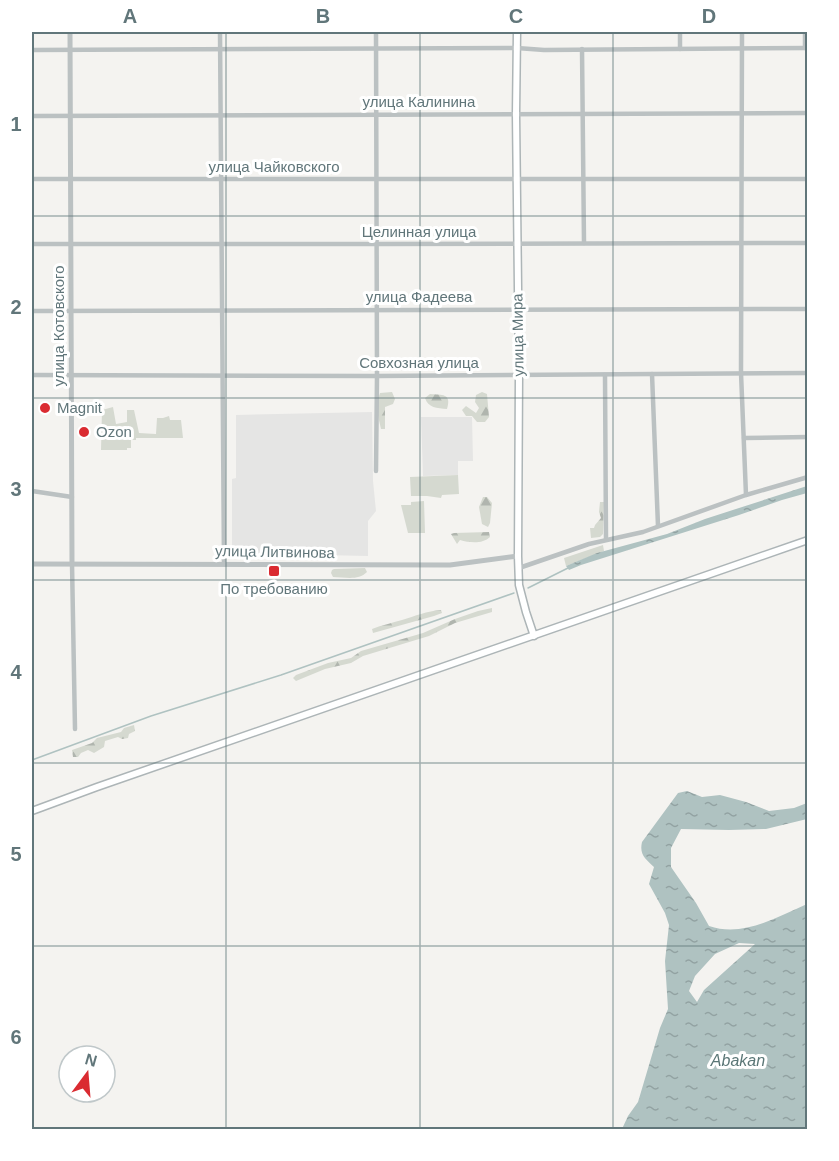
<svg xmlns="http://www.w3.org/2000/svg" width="839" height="1161" font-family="Helvetica,sans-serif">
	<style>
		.built { fill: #e5e5e4 }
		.green { fill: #d5d9d0 }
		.forest { fill: url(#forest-firs) }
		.water { fill: url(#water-ripples); fill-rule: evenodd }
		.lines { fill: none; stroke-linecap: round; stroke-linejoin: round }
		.stream { stroke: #afc2c1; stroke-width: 1.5 }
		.secondary-casing { stroke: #adb5b7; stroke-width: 9 }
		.minor { stroke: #bbc1c2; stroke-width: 4.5 }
		.tertiary { stroke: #bbc1c2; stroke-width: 5 }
		.secondary { stroke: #fff; stroke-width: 6 }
		.grid { fill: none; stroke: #61767a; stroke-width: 1.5; stroke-opacity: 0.55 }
		.poi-dot { fill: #da2b31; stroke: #fff; stroke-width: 2 }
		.labels { text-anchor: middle; stroke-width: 6; stroke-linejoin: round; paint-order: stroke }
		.street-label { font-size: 15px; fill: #61767a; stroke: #fff }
		.poi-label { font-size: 15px; fill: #61767a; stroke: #fff; text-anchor: start }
		.water-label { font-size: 16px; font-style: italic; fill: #5b7777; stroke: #fff }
		.neatline { fill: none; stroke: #61767a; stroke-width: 2 }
		.grid-label { font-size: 20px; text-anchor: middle; font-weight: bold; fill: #61767a }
	</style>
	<defs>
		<pattern id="forest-firs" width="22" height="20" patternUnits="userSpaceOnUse" patternTransform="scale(1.5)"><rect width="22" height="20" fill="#d5d9d0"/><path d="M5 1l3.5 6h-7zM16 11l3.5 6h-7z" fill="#b0b5ae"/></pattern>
		<pattern id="water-ripples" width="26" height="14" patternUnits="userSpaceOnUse" patternTransform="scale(1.5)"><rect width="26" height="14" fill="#afc2c1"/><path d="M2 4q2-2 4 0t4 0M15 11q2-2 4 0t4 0" fill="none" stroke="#92a2a2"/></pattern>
	</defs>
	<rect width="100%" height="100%" fill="#f4f3f0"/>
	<g class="built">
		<polygon points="372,412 373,481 376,511 368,521 368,556 232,553 232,479 236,478 236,415"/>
		<polygon points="421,417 472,417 473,461 458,461 458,475 423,476"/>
	</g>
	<g class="green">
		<polygon points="113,407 116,424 127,422 127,410 134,410 139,433 156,434 157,418 163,418 169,416 170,420 181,420 183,438 136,438 136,440 131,440 131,448 127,448 127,450 101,450 102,410"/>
		<polygon points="458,475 459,494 442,495 441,498 427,496 411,496 410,477"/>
		<polygon points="424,501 425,533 408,533 401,505 411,505 411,502"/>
		<polygon points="603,545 604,551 566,566 564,558"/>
		<path d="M365,568L367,572C358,581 345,577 333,577L331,573L332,570L334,569Z"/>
	</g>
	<g class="forest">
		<path d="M392,392L395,399L393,404L385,407V429H381C378,416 375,406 380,393Z"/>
		<polygon points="482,392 487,394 489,417 485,422 477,422 472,416 466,416 462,410 466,406 476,413 479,408 475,402 476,395"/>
		<path d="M430,394C442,395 452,393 447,409C437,408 428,408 425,398Z"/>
		<polygon points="483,497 487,497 492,503 490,523 488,527 482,524 479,507"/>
		<polygon points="600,502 604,502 603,534 600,537 591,538 590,528 594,528 595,525 601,518 599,512"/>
		<path d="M489,532L490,537C483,544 470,543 460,540L457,544L451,534L454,533Z"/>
		<polygon points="492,608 492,612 455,623 429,636 363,656 351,663 325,669 296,681 293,678 296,675 328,663 351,658 361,651 423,633 455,619 478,611"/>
		<path d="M441,610L442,613L434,616L373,633L372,629C382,625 392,623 402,620C415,616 427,611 441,610Z"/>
		<polygon points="134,725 135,731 129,734 128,738 122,739 118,737 105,741 104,747 94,753 88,750 81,753 78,757 73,757 72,750 92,743 97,738 121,732 124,728"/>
	</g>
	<g class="water">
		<polygon points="807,486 807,493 782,500 739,515 581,565 569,570 566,566 597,553 667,534 705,519"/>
		<path d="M687,791L702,797L720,795L746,802L769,811L794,808L807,803V819L766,829L729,830L681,829L671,848V867L696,903L709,926C743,938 777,917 807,904V1129H622L628,1116L638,1102L660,1028L668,1009L665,961L669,925L665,913L649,884L654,867C646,859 639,855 642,842L678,793ZM739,943L755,944L704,990L697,1002L689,991L695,976L715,954Z"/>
	</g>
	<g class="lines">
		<g class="stream">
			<polyline points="528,588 568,568"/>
			<polyline points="32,760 151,716 281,675 514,593"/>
		</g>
		<g class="secondary-casing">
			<g id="secondary">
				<polyline points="517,32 516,114 519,375 518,556 519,585 526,612 534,636"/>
				<polyline points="32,811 97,787 808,540"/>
			</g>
		</g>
		<g class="minor">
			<polyline points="220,32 224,564"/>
			<polyline points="376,32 377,376 376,471"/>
			<polyline points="742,32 741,373 746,495"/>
			<polyline points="805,48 805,32"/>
			<polyline points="582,49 584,243"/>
			<polyline points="680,49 680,32"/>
			<polyline points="32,50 517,48 544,50 808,48"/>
			<polyline points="32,116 808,113"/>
			<polyline points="32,179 808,179"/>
			<polyline points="32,244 376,244 808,243"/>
			<polyline points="32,311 808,309"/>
			<polyline points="652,374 658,526"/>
			<polyline points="32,375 377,376 808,373"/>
			<polyline points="605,375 606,539"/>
			<polyline points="744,438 808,437"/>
			<polyline points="32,491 72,497"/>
			<polyline points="72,563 75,729"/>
			<polyline points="519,568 589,544 643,532 746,495 808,477"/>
		</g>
		<g class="tertiary">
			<polyline points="70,32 72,563"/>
			<polyline points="32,564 450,565 518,556"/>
		</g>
		<use href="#secondary" class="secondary"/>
	</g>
	<path class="grid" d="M226,32V1130M420,32V1130M613,32V1130M32,216H808M32,398H808M32,580H808M32,763H808M32,946H808"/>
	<g class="poi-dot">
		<circle cx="45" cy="408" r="6"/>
		<circle cx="84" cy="432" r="6"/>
		<rect x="268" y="565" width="12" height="12" rx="3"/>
	</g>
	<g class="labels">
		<g class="street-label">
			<text x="419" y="107">улица Калинина</text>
			<text x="274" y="172">улица Чайковского</text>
			<text x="419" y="237">Целинная улица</text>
			<text x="419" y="302">улица Фадеева</text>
			<text transform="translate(59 326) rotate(-90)" y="5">улица Котовского</text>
			<text transform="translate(518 335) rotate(-91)" y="5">улица Мира</text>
			<text x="419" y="368">Совхозная улица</text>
			<text transform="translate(275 552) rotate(1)" y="5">улица Литвинова</text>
		</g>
		<g class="poi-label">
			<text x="57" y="413">Magnit</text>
			<text x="96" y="437">Ozon</text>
			<text x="274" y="594" text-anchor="middle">По требованию</text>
		</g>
		<g class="water-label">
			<text x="738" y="1066">Abakan</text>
		</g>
	</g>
	<rect width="839" height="1161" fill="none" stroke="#ffffff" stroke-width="66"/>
	<g transform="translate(87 1074) rotate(16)"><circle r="28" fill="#ffffff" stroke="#c0c8ca" stroke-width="1.5"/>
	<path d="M0-4.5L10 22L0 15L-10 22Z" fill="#da2b31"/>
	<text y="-9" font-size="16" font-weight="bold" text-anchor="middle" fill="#61767a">N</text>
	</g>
	<rect x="33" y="33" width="773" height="1095" class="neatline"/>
	<g class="grid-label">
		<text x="130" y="23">A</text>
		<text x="323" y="23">B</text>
		<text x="516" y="23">C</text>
		<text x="709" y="23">D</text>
		<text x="16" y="131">1</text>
		<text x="16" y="314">2</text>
		<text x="16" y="496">3</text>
		<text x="16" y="679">4</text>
		<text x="16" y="861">5</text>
		<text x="16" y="1044">6</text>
	</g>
</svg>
